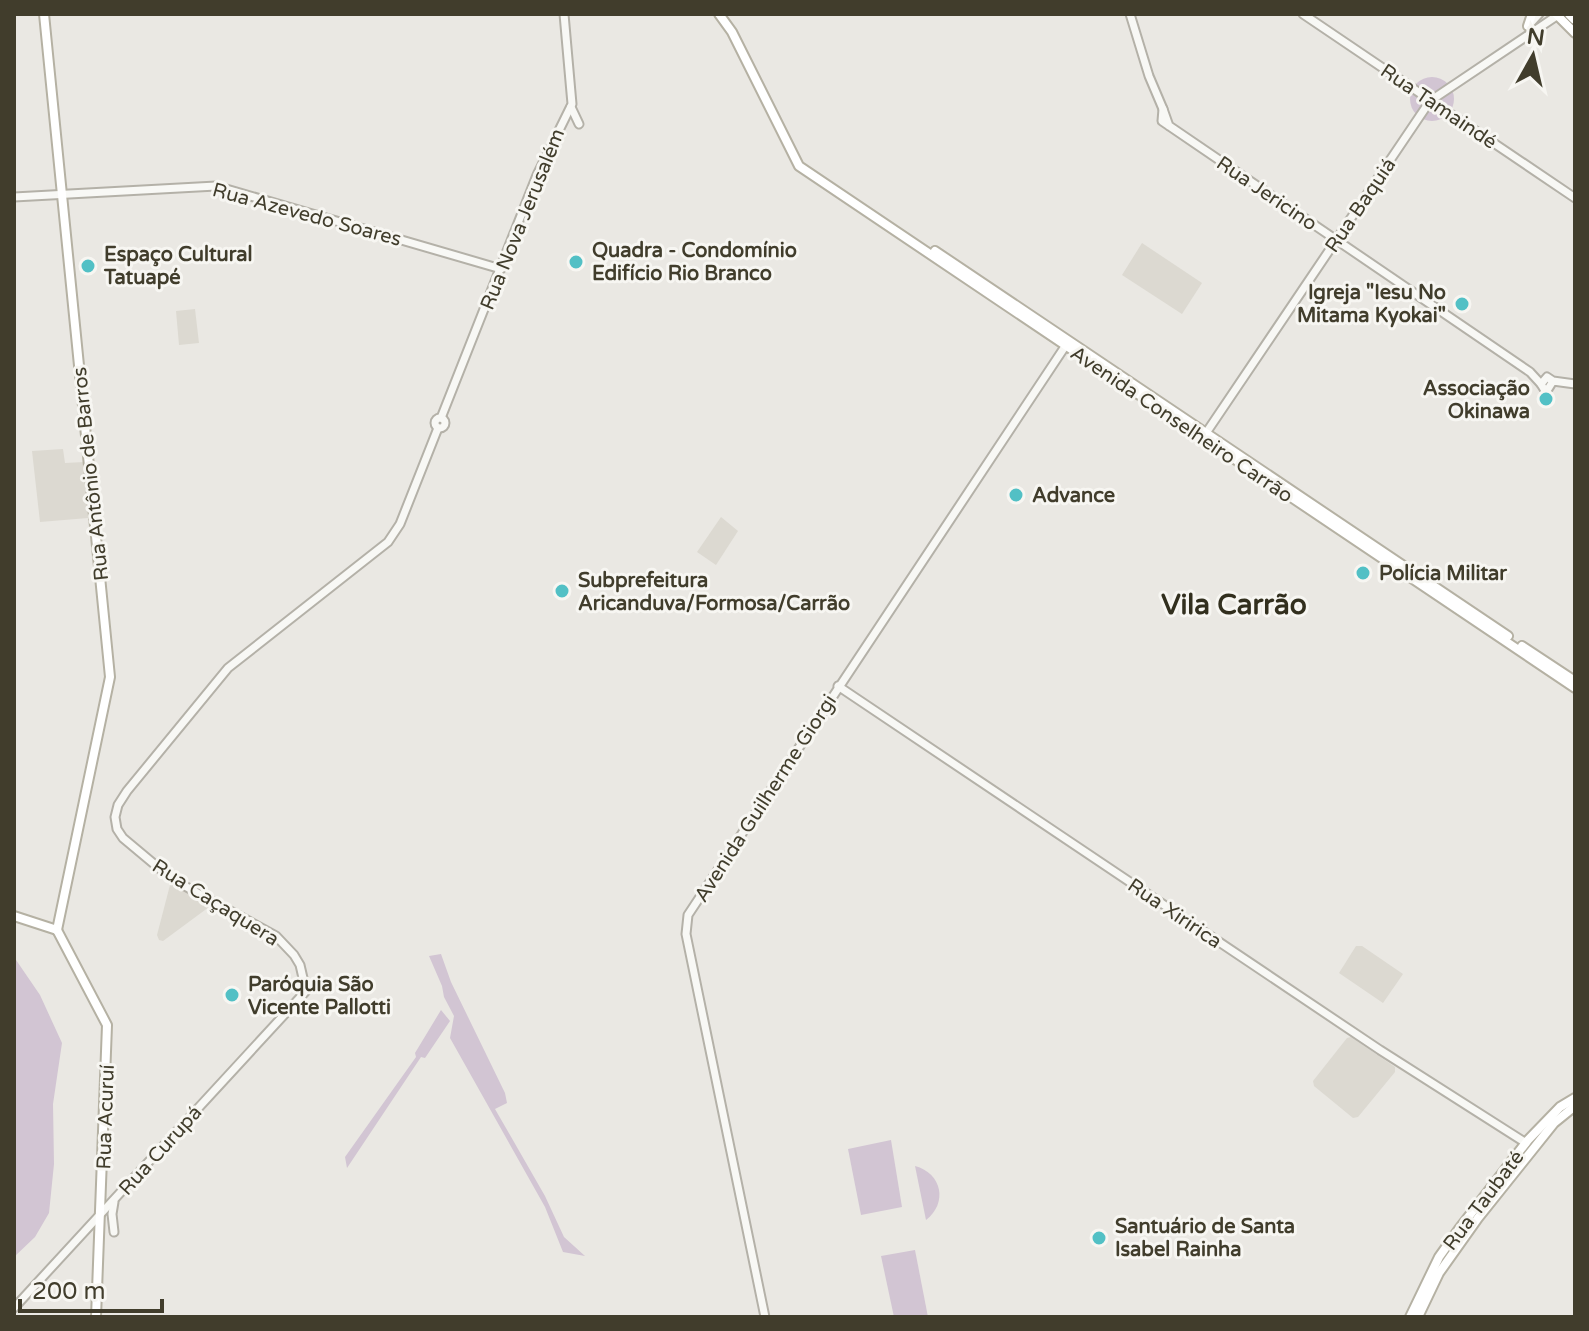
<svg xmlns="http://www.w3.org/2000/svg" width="1589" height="1331" font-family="'Varela Round',sans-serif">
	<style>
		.built { fill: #dcd9d1 }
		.green { fill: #d2c5d3 }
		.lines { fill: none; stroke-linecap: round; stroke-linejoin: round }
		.minor-casing { stroke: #b4b1a8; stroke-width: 11 }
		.major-casing { stroke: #b5b1a3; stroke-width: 12 }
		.highway-casing { stroke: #9f9b8b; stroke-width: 14 }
		.minor { stroke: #f8f8f5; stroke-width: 7 }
		.major { stroke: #fff; stroke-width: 8 }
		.highway { stroke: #fff; stroke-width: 10 }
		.poi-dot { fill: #52c0c5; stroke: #f7f6f2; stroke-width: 3 }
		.labels { text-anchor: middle; stroke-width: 6; stroke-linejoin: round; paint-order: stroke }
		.street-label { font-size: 20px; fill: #413d2c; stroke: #f7f6f2 }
		.poi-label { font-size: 20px; font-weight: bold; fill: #413d2c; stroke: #f7f6f2; text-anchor: start }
		.district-label { font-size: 28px; font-weight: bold; fill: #322f1e; stroke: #f7f6f2 }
	</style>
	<rect width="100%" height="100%" fill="#eae8e3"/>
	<g class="built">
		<polygon points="1142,243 1202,283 1182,314 1122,275"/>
		<polygon points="195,309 199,343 179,345 176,311"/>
		<polygon points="63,449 65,463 84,462 88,518 40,522 32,451"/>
		<polygon points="721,517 738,531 716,565 697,552"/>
		<polygon points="173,884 209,907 163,941 159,940 157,935 170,885"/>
		<polygon points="1356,946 1362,946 1403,974 1383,1003 1339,973"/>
		<polygon points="1351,1037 1395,1067 1395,1072 1358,1117 1353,1118 1314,1086 1313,1081 1347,1038"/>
	</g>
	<g class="green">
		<circle cx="1432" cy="99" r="22"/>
		<polygon points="441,954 451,982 505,1093 507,1103 495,1109 545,1196 564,1237 585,1256 563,1252 545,1207 450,1038 454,1016 444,997 442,986 429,956"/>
		<polygon points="14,957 40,995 62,1043 53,1104 54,1164 49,1213 35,1237 14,1257"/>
		<polygon points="441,1010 450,1021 425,1058 421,1057 347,1168 345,1157 416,1057 415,1053"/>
		<polygon points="891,1140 902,1207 861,1215 848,1149"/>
		<path d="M915,1166C942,1173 948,1203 926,1220Z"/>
		<polygon points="915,1250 928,1317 894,1317 881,1256"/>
	</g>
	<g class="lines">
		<g class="minor-casing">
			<g id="minor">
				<polyline points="1130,14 1149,76 1163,109"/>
				<polyline points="1303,14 1575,198"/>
				<polyline points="1529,25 1539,14"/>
				<polyline points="571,107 579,124"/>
				<polyline points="1169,126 1163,109 1162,121 1530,372 1541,384"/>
				<polyline points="14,197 216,186 501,269"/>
				<polyline points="1553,381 1548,389 1544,389 1541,384 1547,377 1553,381 1575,384"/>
				<circle cx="440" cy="423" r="5"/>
				<polyline points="441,418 537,175 572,104 564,14"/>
				<polyline points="1204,436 1430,101 1558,15"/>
				<polyline points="838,686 1380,1050 1526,1143"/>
				<polyline points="114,1202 112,1214 114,1232"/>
				<polyline points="14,1308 306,991 300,965 294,955 276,936 172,879 123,838 117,829 115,817 118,805 127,791 228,668 388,542 400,524 438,428"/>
				<polyline points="765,1317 686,934 688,915 1068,342"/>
			</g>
		</g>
		<g class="major-casing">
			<g id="major">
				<polyline points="44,14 110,677 57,930"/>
				<polyline points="719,14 732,32 799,166 1575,688"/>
				<polyline points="1556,14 1575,33"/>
				<polyline points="1528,26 1532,14"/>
				<polyline points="935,251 1508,636"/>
				<polyline points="1522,646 1575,681"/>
				<polyline points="14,916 57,930"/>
				<polyline points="57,930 107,1025 96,1317"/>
				<polyline points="1410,1317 1439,1257 1459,1229 1528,1140 1560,1107 1575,1098"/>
				<polyline points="1418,1317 1439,1273 1478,1218 1554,1123 1575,1106"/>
			</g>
		</g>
		<g class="highway-casing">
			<polyline id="highway" points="1570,14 1575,19"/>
		</g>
		<use href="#minor" class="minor"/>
		<use href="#major" class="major"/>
		<use href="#highway" class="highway"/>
	</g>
	<g class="poi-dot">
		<circle cx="576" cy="262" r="8"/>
		<circle cx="88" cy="266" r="8"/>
		<circle cx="1462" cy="304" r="8"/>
		<circle cx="1546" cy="399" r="8"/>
		<circle cx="1016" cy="495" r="8"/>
		<circle cx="1363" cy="573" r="8"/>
		<circle cx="562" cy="591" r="8"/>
		<circle cx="232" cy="995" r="8"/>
		<circle cx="1099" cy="1238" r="8"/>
	</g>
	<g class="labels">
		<g class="street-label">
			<text transform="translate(1439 106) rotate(34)" y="7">Rua Tamaindé</text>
			<text transform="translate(1267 193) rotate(34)" y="7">Rua Jericino</text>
			<text transform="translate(1360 205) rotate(-56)" y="7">Rua Baquiá</text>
			<text transform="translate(307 214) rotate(15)" y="7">Rua Azevedo Soares</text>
			<text transform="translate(522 219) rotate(-68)" y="7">Rua Nova Jerusalém</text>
			<text transform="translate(1182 424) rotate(34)" y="7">Avenida Conselheiro Carrão</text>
			<text transform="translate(90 474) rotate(-96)" y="7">Rua Antônio de Barros</text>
			<text transform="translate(765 798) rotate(-57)" y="7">Avenida Guilherme Giorgi</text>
			<text transform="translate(216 902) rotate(32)" y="7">Rua Caçaquera</text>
			<text transform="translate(1175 913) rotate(34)" y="7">Rua Xiririca</text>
			<text transform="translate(105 1117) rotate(-88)" y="7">Rua Acuruí</text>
			<text transform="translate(160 1150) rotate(-48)" y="7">Rua Curupá</text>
			<text transform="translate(1483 1200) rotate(-53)" y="7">Rua Taubaté</text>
		</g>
		<g class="poi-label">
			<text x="592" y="257">Quadra - Condomínio<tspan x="592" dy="23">Edifício Rio Branco</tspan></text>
			<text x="104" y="261">Espaço Cultural<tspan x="104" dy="23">Tatuapé</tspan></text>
			<text x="1446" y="299" text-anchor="end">Igreja "Iesu No<tspan x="1446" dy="23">Mitama Kyokai"</tspan></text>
			<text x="1530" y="395" text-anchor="end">Associação<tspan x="1530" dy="23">Okinawa</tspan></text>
			<text x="1032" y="502">Advance</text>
			<text x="1379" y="580">Polícia Militar</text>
			<text x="578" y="587">Subprefeitura<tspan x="578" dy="23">Aricanduva/Formosa/Carrão</tspan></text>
			<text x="248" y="991">Paróquia São<tspan x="248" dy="23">Vicente Pallotti</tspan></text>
			<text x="1115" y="1233">Santuário de Santa<tspan x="1115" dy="23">Isabel Rainha</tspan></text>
		</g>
		<g class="district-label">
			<text x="1234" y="614">Vila Carrão</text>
		</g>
	</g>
	<rect width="1589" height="1331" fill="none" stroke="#413d2c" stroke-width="32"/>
	<g transform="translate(1533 56) rotate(8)" stroke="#f7f6f2" stroke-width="6" paint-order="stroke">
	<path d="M0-6L14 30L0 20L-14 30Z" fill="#413d2c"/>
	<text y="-12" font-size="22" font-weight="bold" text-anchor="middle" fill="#413d2c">N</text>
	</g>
	<path d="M20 1299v12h142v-12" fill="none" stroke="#413d2c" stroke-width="4"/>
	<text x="32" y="1299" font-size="24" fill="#413d2c" stroke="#f7f6f2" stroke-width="6" paint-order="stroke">200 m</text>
</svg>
